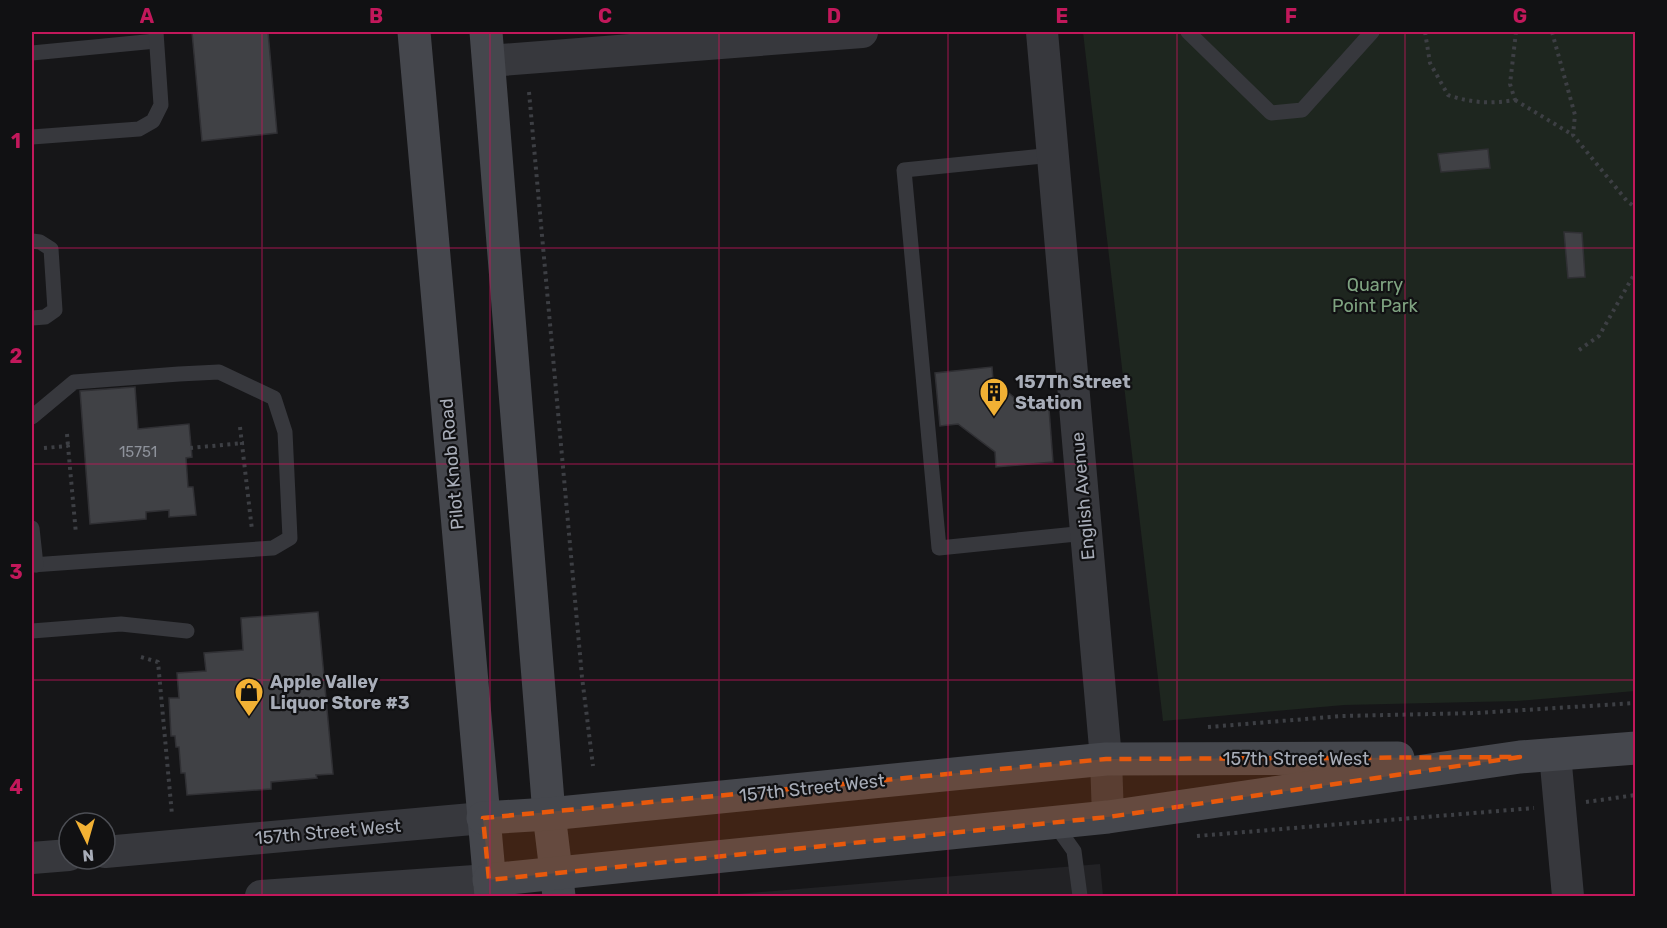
<svg xmlns="http://www.w3.org/2000/svg" width="1667" height="928" font-family="Rubik,sans-serif">
	<style>
		.built { fill: #222225 }
		.green { fill: #1e261f }
		.building { fill: #404145; stroke: #303034; stroke-width: 1.5 }
		.lines { fill: none; stroke-linecap: round; stroke-linejoin: round }
		.path { stroke: #3d3f44; stroke-width: 4; stroke-dasharray: 3 4.5; stroke-linecap: butt }
		.lane { stroke: #37383d; stroke-width: 15 }
		.street { stroke: #37383d; stroke-width: 32 }
		.secondary { stroke: #45474d; stroke-width: 33 }
		.marked { fill: #e8590c; fill-opacity: 0.2; stroke: #e8590c; stroke-width: 4.5; stroke-dasharray: 12 8; stroke-linejoin: round }
		.grid { fill: none; stroke: #c2185b; stroke-width: 1.5; stroke-opacity: 0.55 }
		.labels { text-anchor: middle; stroke-width: 4.5; stroke-linejoin: round; paint-order: stroke }
		.number-label { font-size: 15px; fill: #8e929b }
		.park-label { font-size: 18px; fill: #7fa381; stroke: #111113 }
		.poi-label { font-size: 18px; font-weight: bold; fill: #a8adb8; stroke: #111113; text-anchor: start }
		.street-label { font-size: 18px; fill: #a8adb8; stroke: #111113 }
		.neatline { fill: none; stroke: #c2185b; stroke-width: 2 }
		.grid-label { font-size: 20px; text-anchor: middle; font-weight: bold; fill: #c2185b }
	</style>
	<rect width="100%" height="100%" fill="#161618"/>
	<polygon class="built" points="1100,864 1103,896 712,896"/>
	<polygon class="green" points="1083,32 1635,32 1635,691 1517,701 1344,705 1163,721"/>
	<g class="building">
		<polygon points="192,32 268,32 277,133 202,141"/>
		<polygon points="1488,149 1490,168 1441,172 1438,154"/>
		<polygon points="1564,232 1582,233 1585,277 1568,278"/>
		<polygon points="992,367 993,380 1029,410 1049,409 1053,462 996,467 995,452 958,424 940,426 935,373"/>
		<polygon points="135,387 138,429 189,424 192,457 186,458 188,487 193,487 196,515 169,517 169,510 146,512 146,519 90,524 80,391"/>
		<polygon points="318,612 333,774 316,775 317,778 271,782 271,789 187,795 185,773 181,773 179,747 176,747 175,736 171,736 169,698 179,698 177,673 206,671 204,653 243,650 241,618"/>
	</g>
	<g class="lines">
		<g class="path">
			<path d="M1425,32L1430,63L1448,95C1471,103 1491,104 1515,100L1510,84L1516,32"/>
			<polyline points="1552,32 1575,115 1573,135 1627,201 1636,208"/>
			<polyline points="529,92 582,677 593,766"/>
			<polyline points="1515,100 1573,135"/>
			<polyline points="1579,350 1599,336 1636,271"/>
			<polyline points="240,427 252,530"/>
			<polyline points="67,434 68,446"/>
			<polyline points="44,448 68,446 76,534"/>
			<polyline points="190,448 244,443"/>
			<polyline points="141,657 158,662 172,815"/>
			<polyline points="1208,727 1342,716 1476,713 1636,703"/>
			<polyline points="1586,802 1636,795"/>
			<polyline points="1197,836 1534,808"/>
		</g>
		<g class="lane">
			<polyline points="1188,32 1271,113 1302,110 1372,32"/>
			<polyline points="32,53 156,41"/>
			<polyline points="32,137 139,129 153,121 161,105 156,32"/>
			<polyline points="1053,155 904,170 939,548 1086,533"/>
			<polyline points="32,241 40,242 51,249 55,310 45,317 32,318"/>
			<polyline points="32,417 74,382 179,374 219,372 274,398 285,432 290,538 273,548 32,565"/>
			<polyline points="32,528 36,565"/>
			<polyline points="32,631 121,624 187,631"/>
			<polyline points="1054,823 1074,851 1080,896"/>
		</g>
		<g class="street">
			<polyline points="1042,32 1106,759 1108,817"/>
			<polyline points="489,61 862,32"/>
			<polyline points="1555,754 1568,896"/>
			<polyline points="105,852 483,818"/>
			<polyline points="32,858 69,855"/>
			<polyline points="261,896 489,880"/>
		</g>
		<g class="secondary">
			<polyline points="414,32 491,896"/>
			<polyline points="486,32 549,814 559,896"/>
			<polyline points="483,818 549,814 1106,759 1398,758"/>
			<polyline points="489,880 1108,817 1520,757 1636,748"/>
		</g>
	</g>
	<path class="marked" d="M1520,757L1108,817L489,880L483,818L1106,759Z"/>
	<path class="grid" d="M262,32V896M490,32V896M719,32V896M948,32V896M1177,32V896M1405,32V896M32,248H1636M32,464H1636M32,680H1636"/>
	<defs>
		<g id="building-pin" transform="scale(1.5)"><path d="M0 17L-7.5 6A9.5 9.5 0 1 1 7.5 6Z" fill="#f2b134" stroke="#111113"/><path d="M-4-6H4V6H1V3H-1V6H-4ZM-2.5-4.3h1.7v1.8h-1.7ZM.8-4.3h1.7v1.8H.8ZM-2.5-1h1.7V.8h-1.7ZM.8-1h1.7V.8H.8Z" fill="#111"/></g>
		<g id="shop-pin" transform="scale(1.5)"><path d="M0 17L-7.5 6A9.5 9.5 0 1 1 7.5 6Z" fill="#f2b134" stroke="#111113"/><path d="M-5-2.5h2.3a2.7 3.5 0 0 1 5.4 0H5L5.5 6h-11ZM-1.5-2.5h3a1.5 2.3 0 0 0-3 0Z" fill="#111"/></g>
	</defs>
	<g fill-rule="evenodd">
		<use href="#building-pin" x="994" y="392"/>
		<use href="#shop-pin" x="249" y="692"/>
	</g>
	<g class="labels">
		<g class="number-label">
			<text x="138" y="457">15751</text>
		</g>
		<g class="park-label">
			<text x="1375" y="291">Quarry<tspan x="1375" dy="21">Point Park</tspan></text>
		</g>
		<g class="poi-label">
			<text x="1015" y="388">157Th Street<tspan x="1015" dy="21">Station</tspan></text>
			<text x="270" y="688">Apple Valley<tspan x="270" dy="21">Liquor Store #3</tspan></text>
		</g>
		<g class="street-label">
			<text transform="translate(452 464) rotate(-95)" y="6">Pilot Knob Road</text>
			<text transform="translate(1083 496) rotate(-95)" y="6">English Avenue</text>
			<text x="1296" y="765">157th Street West</text>
			<text transform="translate(812 788) rotate(-6)" y="6">157th Street West</text>
			<text transform="translate(328 832) rotate(-5)" y="6">157th Street West</text>
		</g>
	</g>
	<rect width="1667" height="928" fill="none" stroke="#111113" stroke-width="66"/>
	<g transform="translate(87 841) rotate(175)"><circle r="28" fill="#111113" stroke="#4d4f55" stroke-width="1.5"/>
	<path d="M0-4.5L10 22L0 15L-10 22Z" fill="#f2b134"/>
	<text y="-9" font-size="16" font-weight="bold" text-anchor="middle" fill="#a8adb8">N</text>
	</g>
	<rect x="33" y="33" width="1601" height="862" class="neatline"/>
	<g class="grid-label">
		<text x="147" y="23">A</text>
		<text x="376" y="23">B</text>
		<text x="605" y="23">C</text>
		<text x="834" y="23">D</text>
		<text x="1062" y="23">E</text>
		<text x="1291" y="23">F</text>
		<text x="1520" y="23">G</text>
		<text x="16" y="148">1</text>
		<text x="16" y="363">2</text>
		<text x="16" y="579">3</text>
		<text x="16" y="794">4</text>
	</g>
</svg>
